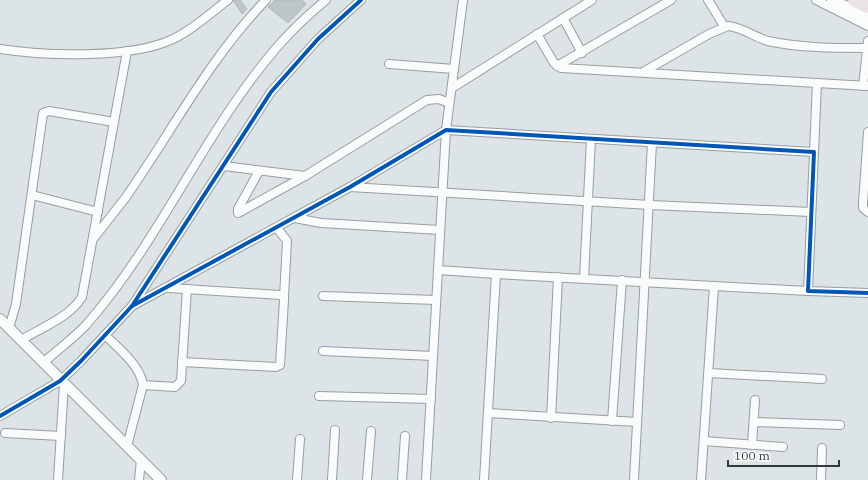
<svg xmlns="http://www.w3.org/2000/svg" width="868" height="480" font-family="'IBM Plex Serif',serif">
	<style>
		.building { fill: #bec5c7; stroke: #b2b8ba }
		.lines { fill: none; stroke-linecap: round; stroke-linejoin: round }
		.minor-casing { stroke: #989ea0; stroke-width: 10 }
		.tertiary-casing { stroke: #989ea0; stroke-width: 12 }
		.trunk-casing { stroke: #babfc0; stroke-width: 16 }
		.minor { stroke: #fafbfb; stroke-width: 8 }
		.tertiary { stroke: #fafbfb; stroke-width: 10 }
		.trunk { stroke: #eae3e6; stroke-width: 14 }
		.cycleway-casing { stroke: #fff; stroke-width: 6 }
		.cycleway { stroke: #0057b8; stroke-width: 4 }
	</style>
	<rect width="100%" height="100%" fill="#dce4e7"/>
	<g class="building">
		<polygon points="233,0 240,0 247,9 242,14"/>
		<polygon points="275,0 302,0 306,4 288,23 268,7"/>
	</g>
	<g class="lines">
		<g class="minor-casing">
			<g id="minor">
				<polyline points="463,0 446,130 438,270 496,274 484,480"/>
				<polyline points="708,0 724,26"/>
				<polyline points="816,0 868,26"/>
				<polyline points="563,18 582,53"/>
				<polyline points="537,34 554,63 561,68 817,83"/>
				<path d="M0,49C46,56 131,59 173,39C193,30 210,13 228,0"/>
				<polyline points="389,64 454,69"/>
				<polyline points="557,66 671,0"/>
				<path d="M643,72L709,34L728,26C742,27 754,37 768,41C800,48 835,48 867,48"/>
				<polyline points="863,86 868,41"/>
				<polyline points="452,88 592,0"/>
				<polyline points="868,132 863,203 863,208 868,212"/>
				<polyline points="814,152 817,83 868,86"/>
				<polyline points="224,166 305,176"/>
				<polyline points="259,171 238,209 238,213 305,176 427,100 439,99 449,103"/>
				<polyline points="350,187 650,205 811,212"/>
				<polyline points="32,195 98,212"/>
				<polyline points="295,218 321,223 440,230"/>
				<polyline points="277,228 287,241 284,297"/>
				<path d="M94,238C105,224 115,211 126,197C172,131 209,59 266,0"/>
				<polyline points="496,274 714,286"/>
				<polyline points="584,278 591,139"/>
				<polyline points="169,288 280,295 284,297 284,300 280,365 276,367 182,362"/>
				<polyline points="323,296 436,300"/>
				<polyline points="132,306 350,187 446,130 814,152 808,291 868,293"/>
				<polyline points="9,328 16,304 43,113 49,111 114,122"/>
				<path d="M105,335C119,349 140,365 143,385L127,446"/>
				<path d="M21,340C41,328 70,317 82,297L127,51"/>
				<polyline points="323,351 433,356"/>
				<path d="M43,363C57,350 73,339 86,325C161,240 204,131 278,46C293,29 309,14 326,0"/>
				<polyline points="709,373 822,379"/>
				<polyline points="143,385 175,387 181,381 187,289"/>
				<polyline points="319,396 431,399"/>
				<polyline points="488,413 637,422"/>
				<polyline points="0,416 60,381 81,361 132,306 271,92 318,39 361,0"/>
				<polyline points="551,418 558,277"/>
				<polyline points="612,421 622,280"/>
				<polyline points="754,422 840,425"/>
				<polyline points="5,433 61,436"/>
				<polyline points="704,441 783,447"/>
				<polyline points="752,445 755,400"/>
				<polyline points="58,480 64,384"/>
				<polyline points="139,480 141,460"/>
				<polyline points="297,480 300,439"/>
				<polyline points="332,480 335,430"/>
				<polyline points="367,480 371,431"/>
				<polyline points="402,480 405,436"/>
				<polyline points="426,480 438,270"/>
				<polyline points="634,480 652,143"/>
				<polyline points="701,480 714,286 808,291"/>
				<polyline points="821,480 822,448"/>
			</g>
		</g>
		<g class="tertiary-casing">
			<g id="tertiary">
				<polyline points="832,0 868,17"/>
				<polyline points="0,319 161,480"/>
			</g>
		</g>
		<g class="trunk-casing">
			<polyline id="trunk" points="855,0 868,6"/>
		</g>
		<use href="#minor" class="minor"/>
		<use href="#tertiary" class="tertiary"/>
		<use href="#trunk" class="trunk"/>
		<g class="cycleway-casing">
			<g id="cycleway">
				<polyline points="132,306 350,187 446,130 814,152 808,291 868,293"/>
				<polyline points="0,416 60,381 81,361 132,306 271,92 318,39 361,0"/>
			</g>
		</g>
		<use href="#cycleway" class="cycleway"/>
	</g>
	<path d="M728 460v6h111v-6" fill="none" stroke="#33393b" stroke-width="2"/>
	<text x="734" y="460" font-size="12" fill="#33393b" stroke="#ffffff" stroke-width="3" paint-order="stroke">100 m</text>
</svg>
